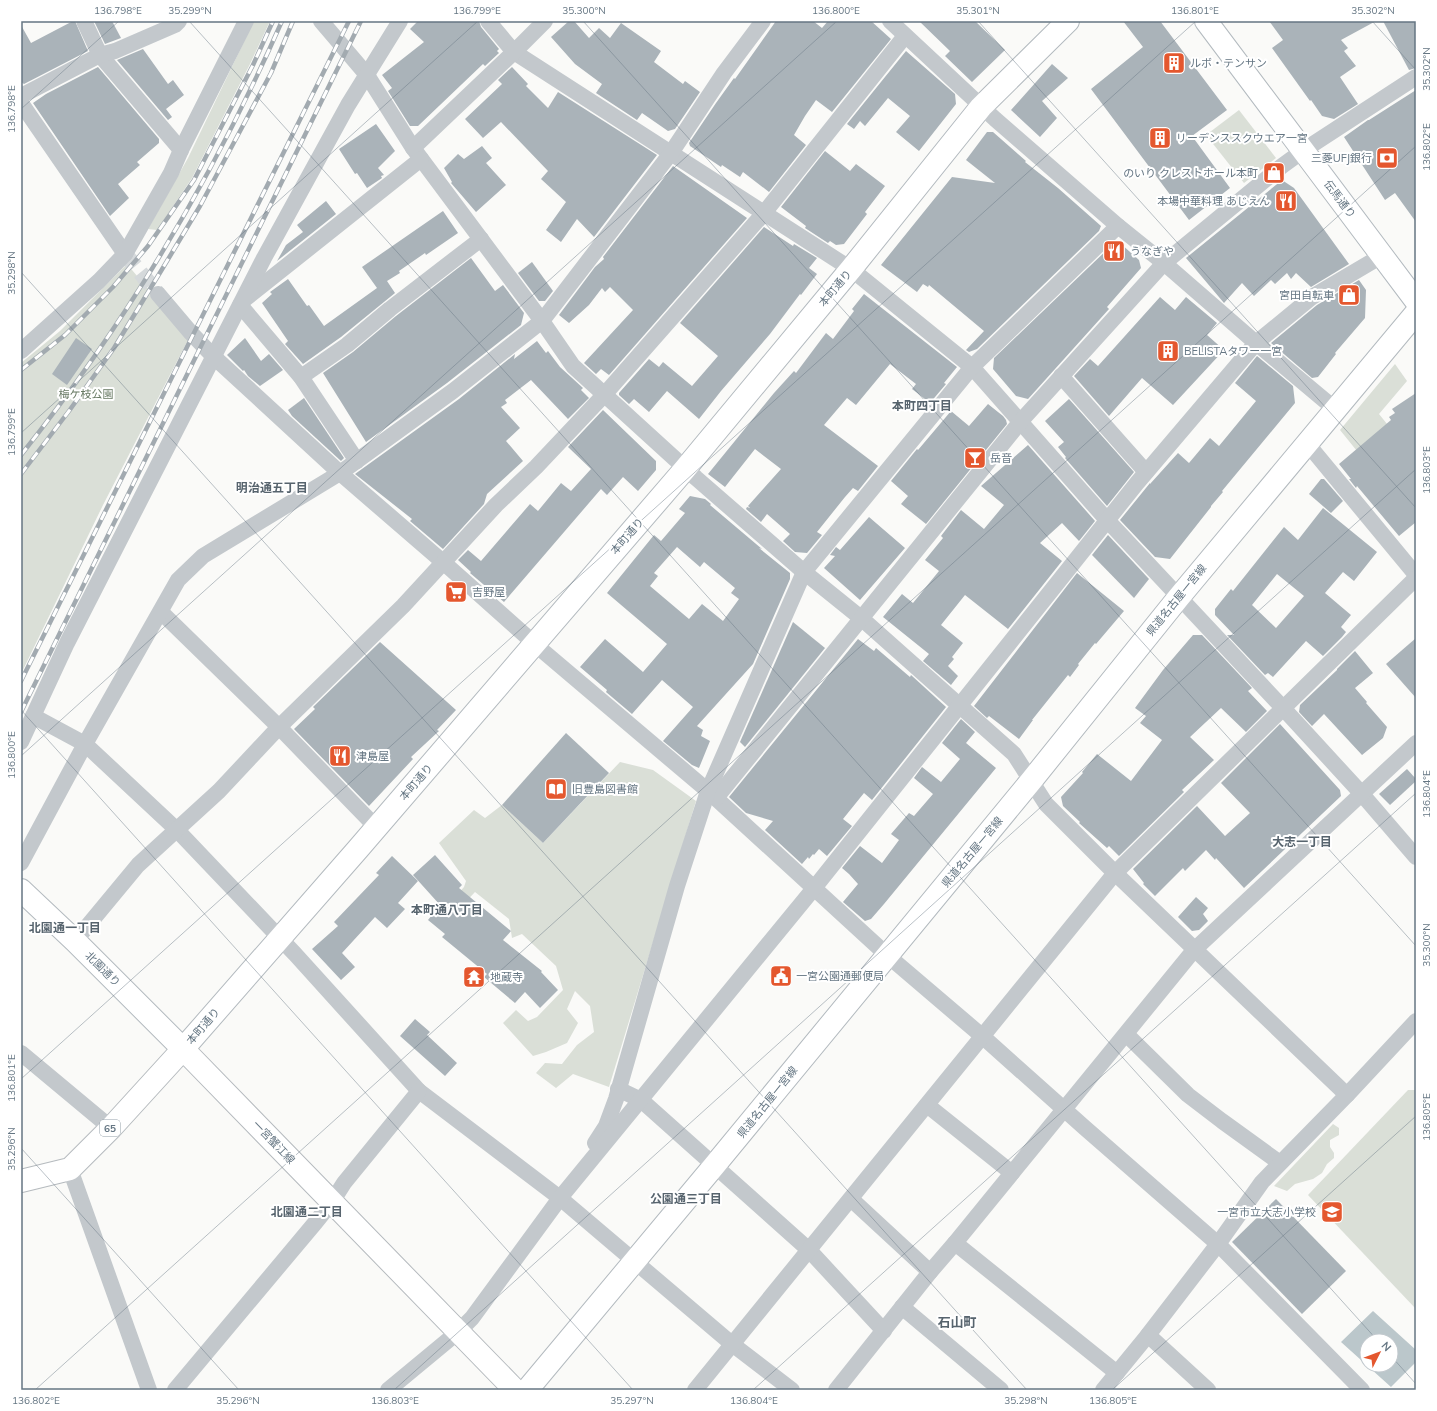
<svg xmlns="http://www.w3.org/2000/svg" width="1437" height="1411" font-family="Mulish,'Noto Sans JP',sans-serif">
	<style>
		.green { fill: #dadfd7 }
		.water { fill: #bbc7cb; fill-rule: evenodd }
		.building { fill: #aab3b9; fill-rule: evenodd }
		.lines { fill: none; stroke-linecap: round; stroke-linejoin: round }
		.street-tunnel { stroke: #d5d9db; stroke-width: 16; stroke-dasharray: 16 8; stroke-linecap: butt }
		.secondary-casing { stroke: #b3babf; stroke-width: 24 }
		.primary-casing { stroke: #b5babe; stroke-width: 24 }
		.street { stroke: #c3c8cc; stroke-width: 16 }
		.secondary { stroke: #fff; stroke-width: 22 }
		.primary { stroke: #fff; stroke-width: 22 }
		.rail-casing { stroke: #a2aab0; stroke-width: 4.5 }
		.rail { stroke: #fff; stroke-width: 3; stroke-dasharray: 9; stroke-linecap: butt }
		.ticks { fill: none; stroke: #657683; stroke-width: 1; stroke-opacity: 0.45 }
		.labels { text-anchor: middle; stroke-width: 4; stroke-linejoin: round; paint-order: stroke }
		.shield { fill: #fff; stroke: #939fa8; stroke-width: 1 }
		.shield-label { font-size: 10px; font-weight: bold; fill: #657683 }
		.poi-label { font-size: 11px; fill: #657683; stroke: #fff; text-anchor: start }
		.street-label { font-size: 11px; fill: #657683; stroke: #fff }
		.park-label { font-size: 11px; fill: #687a64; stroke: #fff }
		.neighbourhood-label { font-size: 12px; font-weight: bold; fill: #57646e; stroke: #fff }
		.quarter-label { font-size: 13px; font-weight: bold; fill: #57646e; stroke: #fff }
		.neatline { fill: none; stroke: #657683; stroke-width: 1.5 }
		.ticks-label { font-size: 10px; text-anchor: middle; fill: #657683 }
	</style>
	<rect width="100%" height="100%" fill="#fafaf8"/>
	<g class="green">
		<polygon points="254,21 270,21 250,64 192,178 157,230 148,229 188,158"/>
		<polygon points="1239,110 1276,158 1244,183 1206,135"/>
		<polygon points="127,264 189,338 103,505 21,674 21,363 60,331"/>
		<polygon points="1395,364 1407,381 1379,414 1416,460 1416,524 1340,430"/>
		<polygon points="620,762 653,770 696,801 609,1087 573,1074 556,1088 536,1073 545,1063 562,1064 577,1045 594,1032 590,1006 575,991 567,1009 578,1023 567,1043 546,1052 533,1056 503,1023 516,1010 528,1021 537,1017 563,990 556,966 522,934 512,938 509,919 475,892 456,912 449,904 464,887 466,881 439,843 474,810 485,818 502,805 543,843"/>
		<polygon points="1408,1090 1416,1090 1416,1309 1308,1195"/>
		<polygon points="1333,1124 1339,1128 1339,1135 1330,1140 1330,1147 1334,1153 1334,1158 1327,1164 1322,1173 1313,1179 1295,1184 1287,1191 1274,1186"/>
	</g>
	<path class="water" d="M1373,1311L1416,1350V1362L1391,1387L1341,1342ZM1367,1341H1391V1365H1367Z"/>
	<g class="building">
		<polygon points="73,21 75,21 88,51 24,84 21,82 21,25 31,43"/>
		<polygon points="94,21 112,21 121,38 105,44"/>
		<polygon points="418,21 479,21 481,27 499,49 497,51 499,53 485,66 483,64 418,126 410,126 388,91 392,88 382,75 424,42 410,29"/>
		<polygon points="569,21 574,21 589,38 599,28 610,38 621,23 661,51 654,62 683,84 685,81 700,92 675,129 668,131 642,113 637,120 596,93 602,84 575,64 551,37"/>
		<polygon points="776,21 813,21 822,28 828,21 871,21 891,39 832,112 816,100 805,116 794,135 806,145 769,192 743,172 740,177 722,165 721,167 690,146 689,143 716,103 734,78 735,79"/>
		<polygon points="919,21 975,21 1005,50 972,82 945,56 950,51"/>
		<polygon points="1123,21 1160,21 1227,110 1192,136 1230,188 1189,220 1091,89 1143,47"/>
		<polygon points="1269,21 1376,21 1341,40 1348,48 1344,51 1356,66 1340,77 1358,104 1334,119 1322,116 1311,100 1310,101 1272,48 1283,40"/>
		<polygon points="1383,21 1416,21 1416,68 1409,70"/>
		<polygon points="143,49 168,84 173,80 184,95 166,109 172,117 168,120 117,60"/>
		<polygon points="906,51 955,94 956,104 919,151 896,132 910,116 888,98 865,126 860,121 854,129 847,124"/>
		<polygon points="1052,64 1068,78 1042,101 1057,118 1040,137 1011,110"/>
		<polygon points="98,67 159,139 159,143 137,162 140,165 118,184 129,198 110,216 33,103 46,94"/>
		<polygon points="512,67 528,84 526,86 548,108 558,92 657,155 594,237 577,219 561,242 546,230 566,202 541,179 548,171 501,122 483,138 465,119 502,84 498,80"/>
		<polygon points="1416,90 1416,222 1395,193 1385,200 1344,137 1368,120 1369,120"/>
		<polygon points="376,124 395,151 378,168 384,175 381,176 382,178 367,188 357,173 355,174 339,149"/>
		<polygon points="987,132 993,132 1026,161 1025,162 1058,188 1101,226 1099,231 977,349 969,352 966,350 984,331 929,285 928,287 923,284 917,292 881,265 952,177 995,183 966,160"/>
		<polygon points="482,146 492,158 486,163 506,185 476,212 451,183 452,182 444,168 458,154 464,159"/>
		<polygon points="825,151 850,171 856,164 885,186 865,212 867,214 844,244 836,245 830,241 828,243 805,228 806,226 781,207"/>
		<polygon points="673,166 747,218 609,375 601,369 596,374 584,363 633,310 610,287 605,292 602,288 589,305 569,323 559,315 595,267 604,259 603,257"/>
		<polygon points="1282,180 1294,188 1349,264 1311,287 1296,273 1291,279 1287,273 1275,284 1271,280 1254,296 1242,283 1224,303 1186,258"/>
		<polygon points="326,201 336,214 277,261 286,245 303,232 297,225"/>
		<polygon points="443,211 458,233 426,255 425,253 399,271 400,273 387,281 395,293 341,337 303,364 285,344 288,341 262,303 272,294 270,292 288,279 307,306 309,305 324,326 377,288 362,267"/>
		<polygon points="764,227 793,246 794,244 817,258 809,268 817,274 801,295 800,294 770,334 721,391 699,419 667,391 649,412 634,399 629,404 619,395 619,393 649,359 659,367 663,362 692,386 718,356 680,323"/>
		<polygon points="1114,243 1120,243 1139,260 1141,268 1107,307 1109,309 1028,399 1016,396 993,369 994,358"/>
		<polygon points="471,258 495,291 503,285 524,313 521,325 447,383 366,442 323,373 353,352 396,316"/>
		<polygon points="532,262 553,291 545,301 539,301 518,273"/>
		<polygon points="1359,280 1366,290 1365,318 1335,353 1336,354 1318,377 1312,378 1271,343 1317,305"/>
		<polygon points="864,294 957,367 944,383 946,384 930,403 912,389 916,384 890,364 856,405 847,398 824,425 878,466 858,491 853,488 845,497 817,532 822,535 807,553 795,552 783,541 790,534 767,514 761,522 746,509 747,507 750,508 748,506 781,469 755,449 725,487 708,474 774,393 794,371 796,373 826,333 833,339 854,311 852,309"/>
		<polygon points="1160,297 1175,310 1186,297 1217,323 1207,335 1224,350 1173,405 1142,378 1109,416 1074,376 1090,359 1098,366"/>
		<polygon points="76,338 92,349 67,385 52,374"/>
		<polygon points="245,338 261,361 269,354 283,370 260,386 248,376 244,370 243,371 227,355"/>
		<polygon points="537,341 546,353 548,351 560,367 583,388 581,390 589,398 568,419 531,380 505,400 507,403 501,407 520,428 506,441 523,461 487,494 484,504 443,549 410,521 412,519 355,474 459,399 515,354 514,359"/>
		<polygon points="1257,356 1293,386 1295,403 1222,491 1223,492 1211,506 1211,507 1170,559 1155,557 1120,520 1150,483 1150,484 1178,453 1189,463 1210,438 1219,446 1256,401 1235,383"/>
		<polygon points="1416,393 1416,522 1399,536 1357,486 1356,488 1349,479 1351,479 1339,464 1391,420 1389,417 1395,413 1392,409"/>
		<polygon points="304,398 344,458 341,461 292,416 288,410"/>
		<polygon points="1069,399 1134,472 1107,506 1065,458 1066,457 1058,447 1064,442 1045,421"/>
		<polygon points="988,404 1003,416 1006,420 1007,424 926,524 901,504 908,496 891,481 917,449 918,450 951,411 969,426"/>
		<polygon points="603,410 656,461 656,470 638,491 623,477 607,495 601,489 504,602 470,573 471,572 458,560 468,550 481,561 530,504 538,511 561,483 571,491 591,469 568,447"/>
		<polygon points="1028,445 1095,521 1079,541 1062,523 1040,543 1062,561 1008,629 965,595 941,625 963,643 952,657 954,659 948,666 958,676 951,685 923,661 929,654 883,617 902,594 913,603 939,571 925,560 943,538 941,536 961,510 984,529 1004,505 981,486"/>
		<polygon points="1321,479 1324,479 1343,501 1331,513 1309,494"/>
		<path d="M690,496L705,499L711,504L710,505L762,549L759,548L790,573V579L753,664L697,726L703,730L701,736L710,741L699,768L692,765L663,741L693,707L662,680L632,714L606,692L607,690L580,667L605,639L643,672L667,644L607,593L654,535L661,541L685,513L679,509ZM677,547L700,567L704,562L735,588L731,593L739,599L723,621L702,604L689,619L650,586L658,576L654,573Z"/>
		<path d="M1323,508L1377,552L1354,581L1343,572L1325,593L1351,615L1341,627L1346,632L1342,637L1323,656L1306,641L1273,677L1268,673L1265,675L1227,635H1234L1215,615V609L1231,589L1233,591L1284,527L1298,540ZM1277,574L1304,596L1276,628L1252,605Z"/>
		<polygon points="869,517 905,548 860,600 824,568 835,556 830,555 836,547 840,550"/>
		<polygon points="1108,535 1149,579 1134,598 1092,555"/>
		<polygon points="1077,573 1124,611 1096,644 1095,643 1078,664 1079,665 1070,677 1068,675 1032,720 1033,720 1019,739 989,716 987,718 974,706"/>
		<polygon points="793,622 825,648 745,747 740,742"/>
		<polygon points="1193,635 1202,635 1252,688 1248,691 1267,711 1246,732 1221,708 1190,737 1214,760 1182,790 1184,792 1119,856 1109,846 1107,848 1079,823 1080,822 1063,806 1061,797 1083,773 1082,772 1097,754 1131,781 1162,740 1140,723 1146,716 1135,708 1163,670"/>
		<polygon points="1416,638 1416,698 1386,664"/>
		<polygon points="858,639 874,651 876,648 910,677 911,675 946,707 872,800 864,793 843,819 852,826 827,856 819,849 814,855 813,854 809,859 808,857 802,864 765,830 773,821 746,813 729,797"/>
		<polygon points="380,642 456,710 437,730 439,731 411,757 413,759 369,806 294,729 315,709 313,707"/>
		<polygon points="1355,651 1373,673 1355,688 1367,702 1366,703 1387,727 1383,738 1362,755 1324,714 1312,726 1299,712 1300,705 1337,670 1337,669"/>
		<polygon points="961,719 975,732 966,743 996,768 884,904 871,919 865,921 843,902 858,884 849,874 842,868 860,846 882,863 899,840 891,834 909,813 914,816 933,794 914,778 922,767 941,782 960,759 942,743"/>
		<polygon points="1280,724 1340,790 1341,796 1244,888 1216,858 1215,860 1206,850 1185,871 1183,868 1155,896 1143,884 1144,883 1133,869 1197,806 1225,836 1250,813 1221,783"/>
		<polygon points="566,733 609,773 543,843 502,805"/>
		<polygon points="1407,769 1416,779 1416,781 1390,805 1379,794"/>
		<polygon points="435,855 462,885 459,888 511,931 503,940 542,971 541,972 558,990 540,1008 525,992 515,1003 484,977 487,974 442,937 445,934 428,920 440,905 413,875"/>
		<polygon points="392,856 418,881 398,903 405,909 387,928 375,917 342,953 355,967 341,980 312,949 338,926 334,922 379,875 376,873"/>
		<polygon points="1196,897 1208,908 1203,914 1208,921 1199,930 1192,931 1178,917"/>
		<polygon points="415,1019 430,1032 427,1035 457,1063 445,1076 400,1036"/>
		<polygon points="1276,1199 1346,1271 1302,1314 1232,1242"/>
	</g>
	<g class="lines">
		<polyline class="street-tunnel" points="125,254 158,294"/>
		<g class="secondary-casing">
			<g id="secondary">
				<polyline points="1206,21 1416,301"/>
				<polyline points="21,890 75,941 183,1049 358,849 685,469 851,269 981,107 1068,21"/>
				<polyline points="527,1390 714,1166 1031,781 1179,597 1416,313"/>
			</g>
		</g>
		<g class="primary-casing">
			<polyline id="primary" points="21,1181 70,1169 111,1128 183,1049 515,1390"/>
		</g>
		<g class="street">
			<polyline points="84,21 100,55 181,150"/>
			<polyline points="321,21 367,75 413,148 542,321 573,366 696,478 804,572 861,618 1014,754 1046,804 1115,873 1347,1095"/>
			<polyline points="488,21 514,52 851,269 972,367 1107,520 1283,708 1361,793 1416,857"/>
			<polyline points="890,21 995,119 1118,226 1164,263 1256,343 1335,409"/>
			<polyline points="21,96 100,55 115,51 175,25 179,21"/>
			<polyline points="21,103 125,254"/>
			<polyline points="413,148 514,52 545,21"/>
			<polyline points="158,294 191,333 214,357 340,473 443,562 544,652 708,791 887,955 982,1036 1085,1128 1218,1244 1362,1390"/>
			<polyline points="245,299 421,159"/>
			<polyline points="240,305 301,377 357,461"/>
			<polyline points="21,351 99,281 125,254 171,173 181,150 246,21"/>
			<polyline points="1061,376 1146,472"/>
			<polyline points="301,377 347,345 390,309 481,239"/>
			<polyline points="1306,442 1416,575"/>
			<polyline points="161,612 279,727 376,827"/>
			<polyline points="33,716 85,744 177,830 295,954 419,1091 560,1198 732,1344 792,1390"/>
			<polyline points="21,742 67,643 264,258 348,105 400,21"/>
			<polyline points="716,798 1021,421 1164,263 1282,166 1304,150 1416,77"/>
			<polyline points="21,863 85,744 178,580 203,556 340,473 453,391 542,321 671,153 724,73 763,21"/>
			<polyline points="75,941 138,865 219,791 279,727 403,606 496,505 536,467 604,395 764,213 905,36"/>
			<polyline points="1126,1034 1188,1095 1222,1121 1280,1163"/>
			<polyline points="21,1053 111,1128"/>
			<polyline points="618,1089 641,1100 809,1250 884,1331"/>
			<polyline points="927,1105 1012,1173"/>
			<polyline points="595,1143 606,1126 616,1099 677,886 708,791 804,572 972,367 1118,226"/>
			<polyline points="70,1169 149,1390"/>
			<polyline points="851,1199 930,1272"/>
			<polyline points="955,1243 1117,1373"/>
			<polyline points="902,1307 1001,1390"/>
			<polyline points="1148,1335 1208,1390"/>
			<polyline points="175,1390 315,1223 332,1202 344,1183 419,1091"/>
			<polyline points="388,1390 458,1332 472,1318 560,1198 815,887 1137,483 1256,343 1312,297 1383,255"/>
			<polyline points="695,1390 1115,873 1416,578"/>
			<polyline points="836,1390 930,1272 955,1243 1194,950 1416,743"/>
			<polyline points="1103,1390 1148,1335 1218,1244 1262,1182 1347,1095 1416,1021"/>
		</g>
		<use href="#secondary" class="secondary"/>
		<use href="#primary" class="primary"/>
		<g class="rail-casing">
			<g id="rail">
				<polyline points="21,370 65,335 113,287 148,246 194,180 253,65 273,21"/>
				<path d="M21,455C126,323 214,176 282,21"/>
				<polyline points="21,474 69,411 114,348 161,271 200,206 239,133 271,73 293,21"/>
				<polyline points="21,681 349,21"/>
				<polyline points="21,712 361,21"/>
			</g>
		</g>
		<use href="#rail" class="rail"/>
	</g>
	<path class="ticks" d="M189,21L1378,1341M583,21L1416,946M978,21L1416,508M1372,21L1416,70M21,109L119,21M21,272L1027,1390M21,433L478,21M21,710L633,1390M21,756L837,21M21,1079L1196,21M21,1148L239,1390M1391,1356L1416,1384M35,1390L1416,146M394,1390L1416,469M753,1390L1416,793M1112,1390L1416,1116"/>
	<defs>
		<g id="building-square" transform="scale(1.15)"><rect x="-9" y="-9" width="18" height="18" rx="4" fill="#e4572e" stroke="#fff"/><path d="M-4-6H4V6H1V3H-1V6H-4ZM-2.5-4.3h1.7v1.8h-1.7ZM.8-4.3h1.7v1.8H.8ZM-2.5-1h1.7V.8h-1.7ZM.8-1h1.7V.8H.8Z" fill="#fff"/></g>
		<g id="bank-square" transform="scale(1.15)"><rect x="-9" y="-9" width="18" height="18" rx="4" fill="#e4572e" stroke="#fff"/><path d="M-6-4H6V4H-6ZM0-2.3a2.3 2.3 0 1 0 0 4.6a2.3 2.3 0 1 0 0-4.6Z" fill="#fff"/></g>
		<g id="shop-square" transform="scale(1.15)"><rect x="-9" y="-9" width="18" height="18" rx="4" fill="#e4572e" stroke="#fff"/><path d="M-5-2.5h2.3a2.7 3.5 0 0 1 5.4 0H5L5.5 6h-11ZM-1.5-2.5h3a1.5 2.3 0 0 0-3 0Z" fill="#fff"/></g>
		<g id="restaurant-square" transform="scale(1.15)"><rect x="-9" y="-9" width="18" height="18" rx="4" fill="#e4572e" stroke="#fff"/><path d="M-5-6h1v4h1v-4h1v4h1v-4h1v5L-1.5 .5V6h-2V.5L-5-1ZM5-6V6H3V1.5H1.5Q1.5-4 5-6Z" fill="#fff"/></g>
		<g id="bar-square" transform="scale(1.15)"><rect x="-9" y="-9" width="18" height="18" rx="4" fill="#e4572e" stroke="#fff"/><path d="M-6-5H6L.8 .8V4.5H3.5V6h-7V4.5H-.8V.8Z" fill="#fff"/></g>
		<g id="supermarket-square" transform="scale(1.15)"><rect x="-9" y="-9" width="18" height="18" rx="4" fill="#e4572e" stroke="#fff"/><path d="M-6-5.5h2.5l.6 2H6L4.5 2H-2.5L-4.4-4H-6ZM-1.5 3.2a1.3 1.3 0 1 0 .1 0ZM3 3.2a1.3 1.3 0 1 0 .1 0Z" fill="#fff"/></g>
		<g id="library-square" transform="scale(1.15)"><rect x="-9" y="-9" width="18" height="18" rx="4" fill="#e4572e" stroke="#fff"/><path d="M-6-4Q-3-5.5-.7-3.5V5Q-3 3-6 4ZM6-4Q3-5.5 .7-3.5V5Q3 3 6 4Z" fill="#fff"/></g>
		<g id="civic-square" transform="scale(1.15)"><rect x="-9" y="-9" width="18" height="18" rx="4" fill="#e4572e" stroke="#fff"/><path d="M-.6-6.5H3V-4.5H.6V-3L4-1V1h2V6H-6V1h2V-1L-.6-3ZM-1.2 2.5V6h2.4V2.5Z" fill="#fff"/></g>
		<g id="temple-square" transform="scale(1.15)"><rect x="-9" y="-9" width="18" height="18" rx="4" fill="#e4572e" stroke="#fff"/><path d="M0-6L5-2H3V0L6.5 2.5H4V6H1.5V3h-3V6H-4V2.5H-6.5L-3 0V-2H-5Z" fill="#fff"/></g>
		<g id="school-square" transform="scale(1.15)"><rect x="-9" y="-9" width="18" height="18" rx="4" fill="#e4572e" stroke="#fff"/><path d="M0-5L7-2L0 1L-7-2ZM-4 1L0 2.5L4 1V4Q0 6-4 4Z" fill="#fff"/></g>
	</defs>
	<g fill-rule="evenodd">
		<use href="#building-square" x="1174" y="63"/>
		<use href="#building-square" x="1160" y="138"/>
		<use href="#bank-square" x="1387" y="158"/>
		<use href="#shop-square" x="1274" y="173"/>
		<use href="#restaurant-square" x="1286" y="201"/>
		<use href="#restaurant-square" x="1114" y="251"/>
		<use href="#shop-square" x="1349" y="295"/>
		<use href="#building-square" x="1168" y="351"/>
		<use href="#bar-square" x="975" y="458"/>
		<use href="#supermarket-square" x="456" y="592"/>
		<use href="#restaurant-square" x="340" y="756"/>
		<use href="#library-square" x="556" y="789"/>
		<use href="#civic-square" x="781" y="976"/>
		<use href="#temple-square" x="474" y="977"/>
		<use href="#school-square" x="1332" y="1212"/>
	</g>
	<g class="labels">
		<rect class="shield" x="100" y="1120" width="20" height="16" rx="3"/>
		<g class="shield-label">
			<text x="110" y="1132">65</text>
		</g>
		<g class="poi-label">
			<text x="1190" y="67">ルボ・テンサン</text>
			<text x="1176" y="142">リーデンススクウエア一宮</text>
			<text x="1372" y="162" text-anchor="end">三菱UFJ銀行</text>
			<text x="1258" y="177" text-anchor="end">のいり クレストホール本町</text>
			<text x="1270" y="205" text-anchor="end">本場中華料理 あじえん</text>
			<text x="1130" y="255">うなぎや</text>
			<text x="1334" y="299" text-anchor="end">宮田自転車</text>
			<text x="1184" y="355">BELISTAタワー一宮</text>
			<text x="990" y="462">岳音</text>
			<text x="472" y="596">吉野屋</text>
			<text x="356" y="760">津島屋</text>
			<text x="572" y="793">旧豊島図書館</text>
			<text x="796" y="980">一宮公園通郵便局</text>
			<text x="490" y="981">地蔵寺</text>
			<text x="1316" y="1216" text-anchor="end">一宮市立大志小学校</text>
		</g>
		<g class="street-label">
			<text transform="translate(1340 199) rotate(53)" y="4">伝馬通り</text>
			<text transform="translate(835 288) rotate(-50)" y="4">本町通り</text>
			<text transform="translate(627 536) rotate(-49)" y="4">本町通り</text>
			<text transform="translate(1176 600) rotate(-51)" y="4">県道名古屋一宮線</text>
			<text transform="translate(416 782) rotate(-49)" y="4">本町通り</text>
			<text transform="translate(972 852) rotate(-50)" y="4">県道名古屋一宮線</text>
			<text transform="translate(103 969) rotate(45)" y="4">北園通り</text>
			<text transform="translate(203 1026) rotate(-49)" y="4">本町通り</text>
			<text transform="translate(767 1102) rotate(-51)" y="4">県道名古屋一宮線</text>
			<text transform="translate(274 1142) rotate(46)" y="4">一宮蟹江線</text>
		</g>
		<g class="park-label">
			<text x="86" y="398">梅ケ枝公園</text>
		</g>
		<g class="neighbourhood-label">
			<text x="922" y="410">本町四丁目</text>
			<text x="272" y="492">明治通五丁目</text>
			<text x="1302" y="846">大志一丁目</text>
			<text x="447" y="914">本町通八丁目</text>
			<text x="65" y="932">北園通一丁目</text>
			<text x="686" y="1203">公園通三丁目</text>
			<text x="307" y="1216">北園通二丁目</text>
		</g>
		<g class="quarter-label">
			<text x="957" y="1327">石山町</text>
		</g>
	</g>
	<rect width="1437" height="1411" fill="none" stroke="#ffffff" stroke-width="44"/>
	<g transform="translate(1379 1353) rotate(48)"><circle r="19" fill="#ffffff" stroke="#c1c8cd"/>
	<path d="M0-3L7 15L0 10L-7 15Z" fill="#e4572e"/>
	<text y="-6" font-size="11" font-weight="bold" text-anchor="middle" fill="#657683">N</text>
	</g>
	<rect x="22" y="22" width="1393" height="1367" class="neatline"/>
	<g class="ticks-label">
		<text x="118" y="14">136.798°E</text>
		<text x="190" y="14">35.299°N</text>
		<text x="477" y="14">136.799°E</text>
		<text x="584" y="14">35.300°N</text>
		<text x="836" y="14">136.800°E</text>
		<text x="978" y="14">35.301°N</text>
		<text x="1195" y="14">136.801°E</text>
		<text x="1373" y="14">35.302°N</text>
		<text transform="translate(1426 69) rotate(-90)" y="4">35.302°N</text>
		<text transform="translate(11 109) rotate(-90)" y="4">136.798°E</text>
		<text transform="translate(1426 147) rotate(-90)" y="4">136.802°E</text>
		<text transform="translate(11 273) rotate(-90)" y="4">35.298°N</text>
		<text transform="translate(11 432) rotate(-90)" y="4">136.799°E</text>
		<text transform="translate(1426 470) rotate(-90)" y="4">136.803°E</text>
		<text transform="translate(11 755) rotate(-90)" y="4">136.800°E</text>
		<text transform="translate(1426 794) rotate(-90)" y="4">136.804°E</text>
		<text transform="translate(1426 945) rotate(-90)" y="4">35.300°N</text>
		<text transform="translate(11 1078) rotate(-90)" y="4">136.801°E</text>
		<text transform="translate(1426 1117) rotate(-90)" y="4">136.805°E</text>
		<text transform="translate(11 1149) rotate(-90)" y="4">35.296°N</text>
		<text x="36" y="1404">136.802°E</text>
		<text x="238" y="1404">35.296°N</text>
		<text x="395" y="1404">136.803°E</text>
		<text x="632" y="1404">35.297°N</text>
		<text x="754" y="1404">136.804°E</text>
		<text x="1026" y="1404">35.298°N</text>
		<text x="1113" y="1404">136.805°E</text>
	</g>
</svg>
